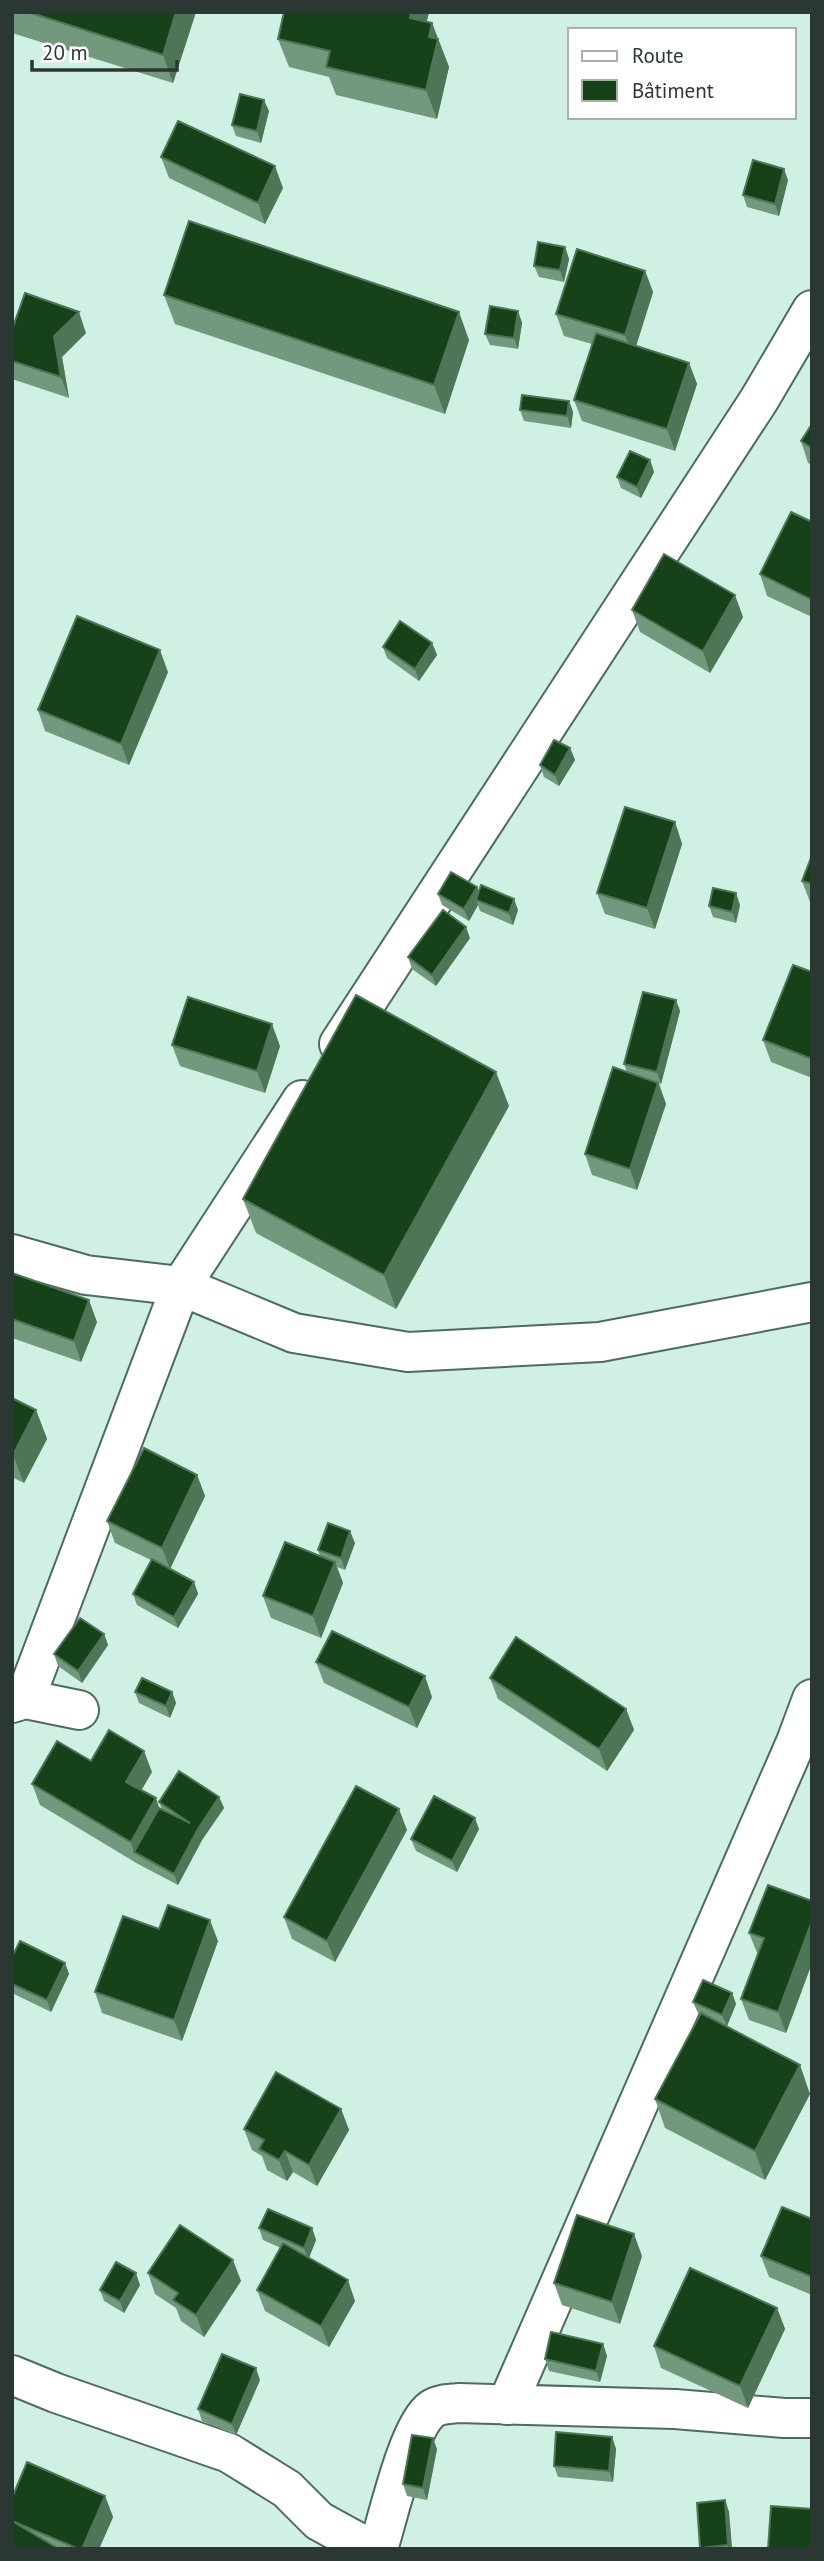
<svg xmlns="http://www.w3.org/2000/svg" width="824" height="2561" font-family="'PT Sans',sans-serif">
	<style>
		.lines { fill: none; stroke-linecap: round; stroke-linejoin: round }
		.minor-casing { stroke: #4e6b60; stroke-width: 42 }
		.minor { stroke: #fff; stroke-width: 38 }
		.wall { fill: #73987e }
		.shaded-wall { fill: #4e7656 }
		.building { fill: #174119; stroke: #4e7656; stroke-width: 2 }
	</style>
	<rect width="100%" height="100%" fill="#cff0e3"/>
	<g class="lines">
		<g class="minor-casing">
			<g id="minor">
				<polyline points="339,1044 759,400 812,310"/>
				<polyline points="12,1254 86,1275 181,1286 294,1333 408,1352 600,1342 812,1302"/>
				<polyline points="25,1699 181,1286 302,1100"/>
				<polyline points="12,1703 25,1699 79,1710"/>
				<polyline points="12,2375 56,2393 229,2453 287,2489 319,2521 370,2549"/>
				<polyline points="507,2405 796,1742 812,1699"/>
				<path d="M378,2549C388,2518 408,2426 432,2409C439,2404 450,2404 458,2403L675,2409L784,2418H812"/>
			</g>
		</g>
		<use href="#minor" class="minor"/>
	</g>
	<g class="wall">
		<polygon points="12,12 196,12 173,83 12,33"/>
		<polygon points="429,12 427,21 432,23 449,67 437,119 336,95 329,77 289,67 278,39"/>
		<polygon points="269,111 261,143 236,136 232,125"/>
		<polygon points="161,157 283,188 265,224 169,178"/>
		<polygon points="788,180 779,216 747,207 743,195"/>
		<polygon points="565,247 569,259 564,282 539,277 534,266"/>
		<polygon points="645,271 653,292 636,346 689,363 697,384 675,451 582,421 574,400 592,344 564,336 556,314"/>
		<polygon points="164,295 469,340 445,414 175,324"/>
		<polygon points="518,311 522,323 518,349 490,345 485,334"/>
		<polygon points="12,330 86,333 62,357 69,398 12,379"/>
		<polygon points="569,401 573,412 571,428 524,421 520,410"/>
		<polygon points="812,424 812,465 808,463 801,441"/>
		<polygon points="650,460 654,472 641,498 621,488 617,477"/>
		<polygon points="812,522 812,617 767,596 760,574"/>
		<polygon points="632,610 743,617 710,673 640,632"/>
		<polygon points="432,643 437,655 419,681 387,658 383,647"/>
		<polygon points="168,672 129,765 45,731 38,710"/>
		<polygon points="570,748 575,760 559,786 544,777 540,765"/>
		<polygon points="675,822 682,844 655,929 605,914 597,893"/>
		<polygon points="812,855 812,903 810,902 802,881"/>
		<polygon points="479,891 518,910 513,925 480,911 478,905 469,921 442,905 438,894"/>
		<polygon points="740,905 736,923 713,917 709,906"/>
		<polygon points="470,938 436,986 412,969 408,957"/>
		<polygon points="812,972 812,1078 771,1062 763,1040"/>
		<polygon points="676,1000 680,1011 661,1084 659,1083 666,1104 637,1190 592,1175 585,1154 627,1072 624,1064"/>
		<polygon points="172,1045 280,1046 265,1093 180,1066"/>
		<polygon points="509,1106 396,1309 256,1233 243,1199"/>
		<polygon points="12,1273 97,1322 81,1362 12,1338"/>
		<polygon points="12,1398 36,1410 47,1439 24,1483 12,1477"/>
		<polygon points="197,1475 205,1496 170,1569 194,1582 198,1594 178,1628 137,1605 133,1594 151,1560 115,1543 107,1521"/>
		<polygon points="355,1543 345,1570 337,1567 343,1583 321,1638 271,1618 263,1596 320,1556 318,1550"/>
		<polygon points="104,1634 108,1645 82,1683 58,1666 54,1654"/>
		<polygon points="316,1662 432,1697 417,1728 324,1683"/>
		<polygon points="490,1678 626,1709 634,1730 607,1771 498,1699"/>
		<polygon points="135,1692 172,1692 176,1703 170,1718 139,1703"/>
		<polygon points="152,1772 141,1790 159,1808 162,1809 159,1802 219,1797 224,1808 202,1840 178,1885 138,1864 40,1805 32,1784"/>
		<polygon points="479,1829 457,1872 416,1851 411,1839"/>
		<polygon points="407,1830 335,1962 292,1939 284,1917"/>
		<polygon points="812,1901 812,1963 786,2033 749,2020 741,1999 758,1955 749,1933"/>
		<polygon points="218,1941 182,2041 102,2013 95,1992"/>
		<polygon points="12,1957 65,1963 69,1974 51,2012 12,1993"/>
		<polygon points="732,1993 736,2004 727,2026 717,2022 810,2094 765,2180 665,2128 655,2099 700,2014 698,2013 693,2002"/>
		<polygon points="341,2109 349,2130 317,2186 293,2172 287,2181 267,2170 262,2156 252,2150 244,2129"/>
		<polygon points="812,2219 812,2295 769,2277 761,2256"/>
		<polygon points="259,2228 312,2228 316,2240 309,2258 355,2301 329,2347 265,2311 257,2290 281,2248 263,2240"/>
		<polygon points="642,2256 620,2324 562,2305 554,2283"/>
		<polygon points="148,2273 241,2281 204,2337 181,2321 176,2308 155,2294"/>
		<polygon points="140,2285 124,2313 104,2301 100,2290"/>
		<polygon points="777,2308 785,2329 748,2408 661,2368 654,2346"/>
		<polygon points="603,2344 607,2356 600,2382 549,2371 545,2359"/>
		<polygon points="260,2380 236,2435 202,2421 198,2409"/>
		<polygon points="612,2437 616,2449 613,2482 558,2477 554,2466"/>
		<polygon points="437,2449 427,2500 407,2496 403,2484"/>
		<polygon points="105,2496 113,2517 99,2549 12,2549 12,2498"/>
		<polygon points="725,2500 729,2512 732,2549 700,2549 697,2503"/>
	</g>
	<g class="shaded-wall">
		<polygon points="176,12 196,12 173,83 163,55"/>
		<polygon points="411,12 429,12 420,47 410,18"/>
		<polygon points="432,23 449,67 437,119 426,90 429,37"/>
		<polygon points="264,100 269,111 261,143 257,131"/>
		<polygon points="275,166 283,188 265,224 258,203"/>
		<polygon points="784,169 788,180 779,216 775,204"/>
		<polygon points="565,247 569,259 564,282 560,270"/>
		<polygon points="645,271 653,292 633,356 625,335"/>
		<polygon points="518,311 522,323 518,349 514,338"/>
		<polygon points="79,312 86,333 62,357 69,398 61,377 54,336"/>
		<polygon points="459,312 469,340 445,414 434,385"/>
		<polygon points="689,363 697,384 675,451 667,429"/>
		<polygon points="569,401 573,412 571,428 567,416"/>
		<polygon points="650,460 654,472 641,498 637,487"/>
		<polygon points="735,595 743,617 710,673 703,651"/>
		<polygon points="432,643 437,655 419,681 415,669"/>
		<polygon points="160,650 168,672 129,765 121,744"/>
		<polygon points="570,748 575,760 559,786 555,775"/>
		<polygon points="675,822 682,844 655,929 647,908"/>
		<polygon points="477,887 482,898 476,900 478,905 469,921 464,909"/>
		<polygon points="736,893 740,905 736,923 732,912"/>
		<polygon points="514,899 518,910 513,925 509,913"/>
		<polygon points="466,927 470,938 436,986 432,975"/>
		<polygon points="676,1000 680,1011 661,1084 657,1072"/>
		<polygon points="272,1024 280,1046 265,1093 257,1071"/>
		<polygon points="496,1072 509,1106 396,1309 384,1275"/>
		<polygon points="658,1083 666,1104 637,1190 630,1169"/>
		<polygon points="89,1300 97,1322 81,1362 74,1341"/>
		<polygon points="36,1410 47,1439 24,1483 13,1455"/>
		<polygon points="197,1475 205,1496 170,1569 162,1548"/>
		<polygon points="350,1531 355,1543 345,1570 341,1558"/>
		<polygon points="335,1562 343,1583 321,1638 313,1616"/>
		<polygon points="194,1582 198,1594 178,1628 174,1617"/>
		<polygon points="104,1634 108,1645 82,1683 78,1671"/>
		<polygon points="425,1676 432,1697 417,1728 409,1707"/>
		<polygon points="172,1692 176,1703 170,1718 166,1706"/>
		<polygon points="626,1709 634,1730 607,1771 599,1749"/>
		<polygon points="144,1751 152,1772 134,1803 126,1782"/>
		<polygon points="219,1797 224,1808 202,1840 178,1885 174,1874 198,1829"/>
		<polygon points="156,1798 163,1820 134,1852 131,1842"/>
		<polygon points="399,1809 407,1830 335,1962 327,1941"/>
		<polygon points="475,1818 479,1829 457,1872 452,1861"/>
		<polygon points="210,1920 218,1941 182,2041 174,2020"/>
		<polygon points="812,1921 812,1963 786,2033 778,2012"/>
		<polygon points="65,1963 69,1974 51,2012 47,2000"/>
		<polygon points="732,1993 736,2004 727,2026 722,2015"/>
		<polygon points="800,2065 810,2094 765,2180 755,2151"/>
		<polygon points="341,2109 349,2130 317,2186 309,2165"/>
		<polygon points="285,2151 293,2172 287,2181 279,2160"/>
		<polygon points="312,2228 316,2240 308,2260 304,2248"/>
		<polygon points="634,2234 642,2256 620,2324 612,2302"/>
		<polygon points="233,2260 241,2281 204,2337 196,2315"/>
		<polygon points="136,2273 140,2285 124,2313 120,2301"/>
		<polygon points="348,2280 355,2301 329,2347 321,2326"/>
		<polygon points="777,2308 785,2329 748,2408 740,2386"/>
		<polygon points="603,2344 607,2356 600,2382 596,2371"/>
		<polygon points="256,2368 260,2380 236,2435 232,2424"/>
		<polygon points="612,2437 616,2449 613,2482 609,2471"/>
		<polygon points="433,2438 437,2449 427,2500 423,2488"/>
		<polygon points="105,2496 113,2517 99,2549 82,2549"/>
		<polygon points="725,2500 729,2512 732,2549 729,2549 728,2545"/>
	</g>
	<g class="building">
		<polygon points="28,12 176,12 163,55"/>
		<polygon points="284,12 411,12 410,18 432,23 429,37 438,39 426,90 326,67 330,51 278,39"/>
		<polygon points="240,94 264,100 257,131 232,125"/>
		<polygon points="178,121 275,166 258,203 161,157"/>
		<polygon points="753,160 784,169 775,204 743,195"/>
		<polygon points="189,221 459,312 434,385 164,295"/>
		<polygon points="538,242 565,247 560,270 534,266"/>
		<polygon points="577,249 645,271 625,335 556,314"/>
		<polygon points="25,293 79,312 54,336 61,377 12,361 12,330"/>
		<polygon points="490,306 518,311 514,338 485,334"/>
		<polygon points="596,333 689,363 667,429 574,400"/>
		<polygon points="522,395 569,401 567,416 520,410"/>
		<polygon points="812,424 812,448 801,441"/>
		<polygon points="630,451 650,460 637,487 617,477"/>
		<polygon points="791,512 812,522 812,600 760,574"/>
		<polygon points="664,554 735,595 703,651 632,610"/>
		<polygon points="77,616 160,650 121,744 38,710"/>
		<polygon points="400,621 432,643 415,669 383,647"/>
		<polygon points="554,740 570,748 555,775 540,765"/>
		<polygon points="625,807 675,822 647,908 597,893"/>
		<polygon points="812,855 812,884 802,881"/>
		<polygon points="451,872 477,887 464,909 438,894"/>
		<polygon points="481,885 514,899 509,913 476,900"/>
		<polygon points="713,888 736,893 732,912 709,906"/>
		<polygon points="443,910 466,927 432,975 408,957"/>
		<polygon points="793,965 812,972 812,1059 763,1040"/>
		<polygon points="643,992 676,1000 657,1072 624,1064"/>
		<polygon points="356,995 496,1072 384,1275 243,1199"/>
		<polygon points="188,997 272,1024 257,1071 172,1045"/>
		<polygon points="613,1067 658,1083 630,1169 585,1154"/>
		<polygon points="12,1273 89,1300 74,1341 12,1319"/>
		<polygon points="12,1398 36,1410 13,1455 12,1454"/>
		<polygon points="144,1448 197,1475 162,1548 107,1521"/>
		<polygon points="328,1523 350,1531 341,1558 318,1550"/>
		<polygon points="285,1542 335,1562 313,1616 263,1596"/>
		<polygon points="152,1559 194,1582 174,1617 133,1594"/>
		<polygon points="80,1618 104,1634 78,1671 54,1654"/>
		<polygon points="332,1631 425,1676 409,1707 316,1662"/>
		<polygon points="516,1637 626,1709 599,1749 490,1678"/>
		<polygon points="142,1678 172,1692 166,1706 135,1692"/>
		<polygon points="109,1730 144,1751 126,1782 156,1798 131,1842 32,1784 57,1741 91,1761"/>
		<polygon points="179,1771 219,1797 198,1829 174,1874 134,1852 159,1808 190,1823 159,1802"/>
		<polygon points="356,1786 399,1809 327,1941 284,1917"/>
		<polygon points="434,1796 475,1818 452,1861 411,1839"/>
		<polygon points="768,1885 812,1901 812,1921 778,2012 741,1999 764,1938 749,1933"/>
		<polygon points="168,1905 210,1920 174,2020 95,1992 123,1916 159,1929"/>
		<polygon points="20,1941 65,1963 47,2000 12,1984 12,1957"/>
		<polygon points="703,1980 732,1993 722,2015 693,2002"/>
		<polygon points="701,2013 800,2065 755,2151 655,2099"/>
		<polygon points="276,2072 341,2109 309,2165 285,2151 279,2160 259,2149 264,2140 244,2129"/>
		<polygon points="782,2207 812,2219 812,2277 761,2256"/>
		<polygon points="268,2209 312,2228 304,2248 259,2228"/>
		<polygon points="577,2215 634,2234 612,2302 554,2283"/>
		<polygon points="180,2225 233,2260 196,2315 173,2300 178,2293 148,2273"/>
		<polygon points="283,2243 348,2280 321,2326 257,2290"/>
		<polygon points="116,2262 136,2273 120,2301 100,2290"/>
		<polygon points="690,2268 777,2308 740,2386 654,2346"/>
		<polygon points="551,2332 603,2344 596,2371 545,2359"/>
		<polygon points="222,2354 256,2368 232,2424 198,2409"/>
		<polygon points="556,2432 612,2437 609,2471 554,2466"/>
		<polygon points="412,2435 433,2438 423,2488 403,2484"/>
		<polygon points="27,2462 105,2496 82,2549 79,2549 12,2521 12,2498"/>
		<polygon points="725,2500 728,2545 700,2548 697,2503"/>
		<polygon points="771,2506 812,2509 812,2549 768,2549"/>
		<polygon points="12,2521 59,2549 12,2549"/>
	</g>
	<rect width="824" height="2561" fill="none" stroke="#2b3732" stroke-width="28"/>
	<rect x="568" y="28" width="228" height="91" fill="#ffffff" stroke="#aaafad" stroke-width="2"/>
	<rect x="582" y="51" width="35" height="10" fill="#ffffff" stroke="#aaafad" stroke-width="2"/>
	<text x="632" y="63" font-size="21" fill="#2b3732">Route</text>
	<rect x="582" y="80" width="35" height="21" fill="#174119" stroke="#aaafad" stroke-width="2"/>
	<text x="632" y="98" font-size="21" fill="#2b3732">Bâtiment</text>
	<path d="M32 60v10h145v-10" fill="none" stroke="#2b3732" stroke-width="3.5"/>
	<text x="42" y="60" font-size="21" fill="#2b3732" stroke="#ffffff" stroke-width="5" paint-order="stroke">20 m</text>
</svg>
